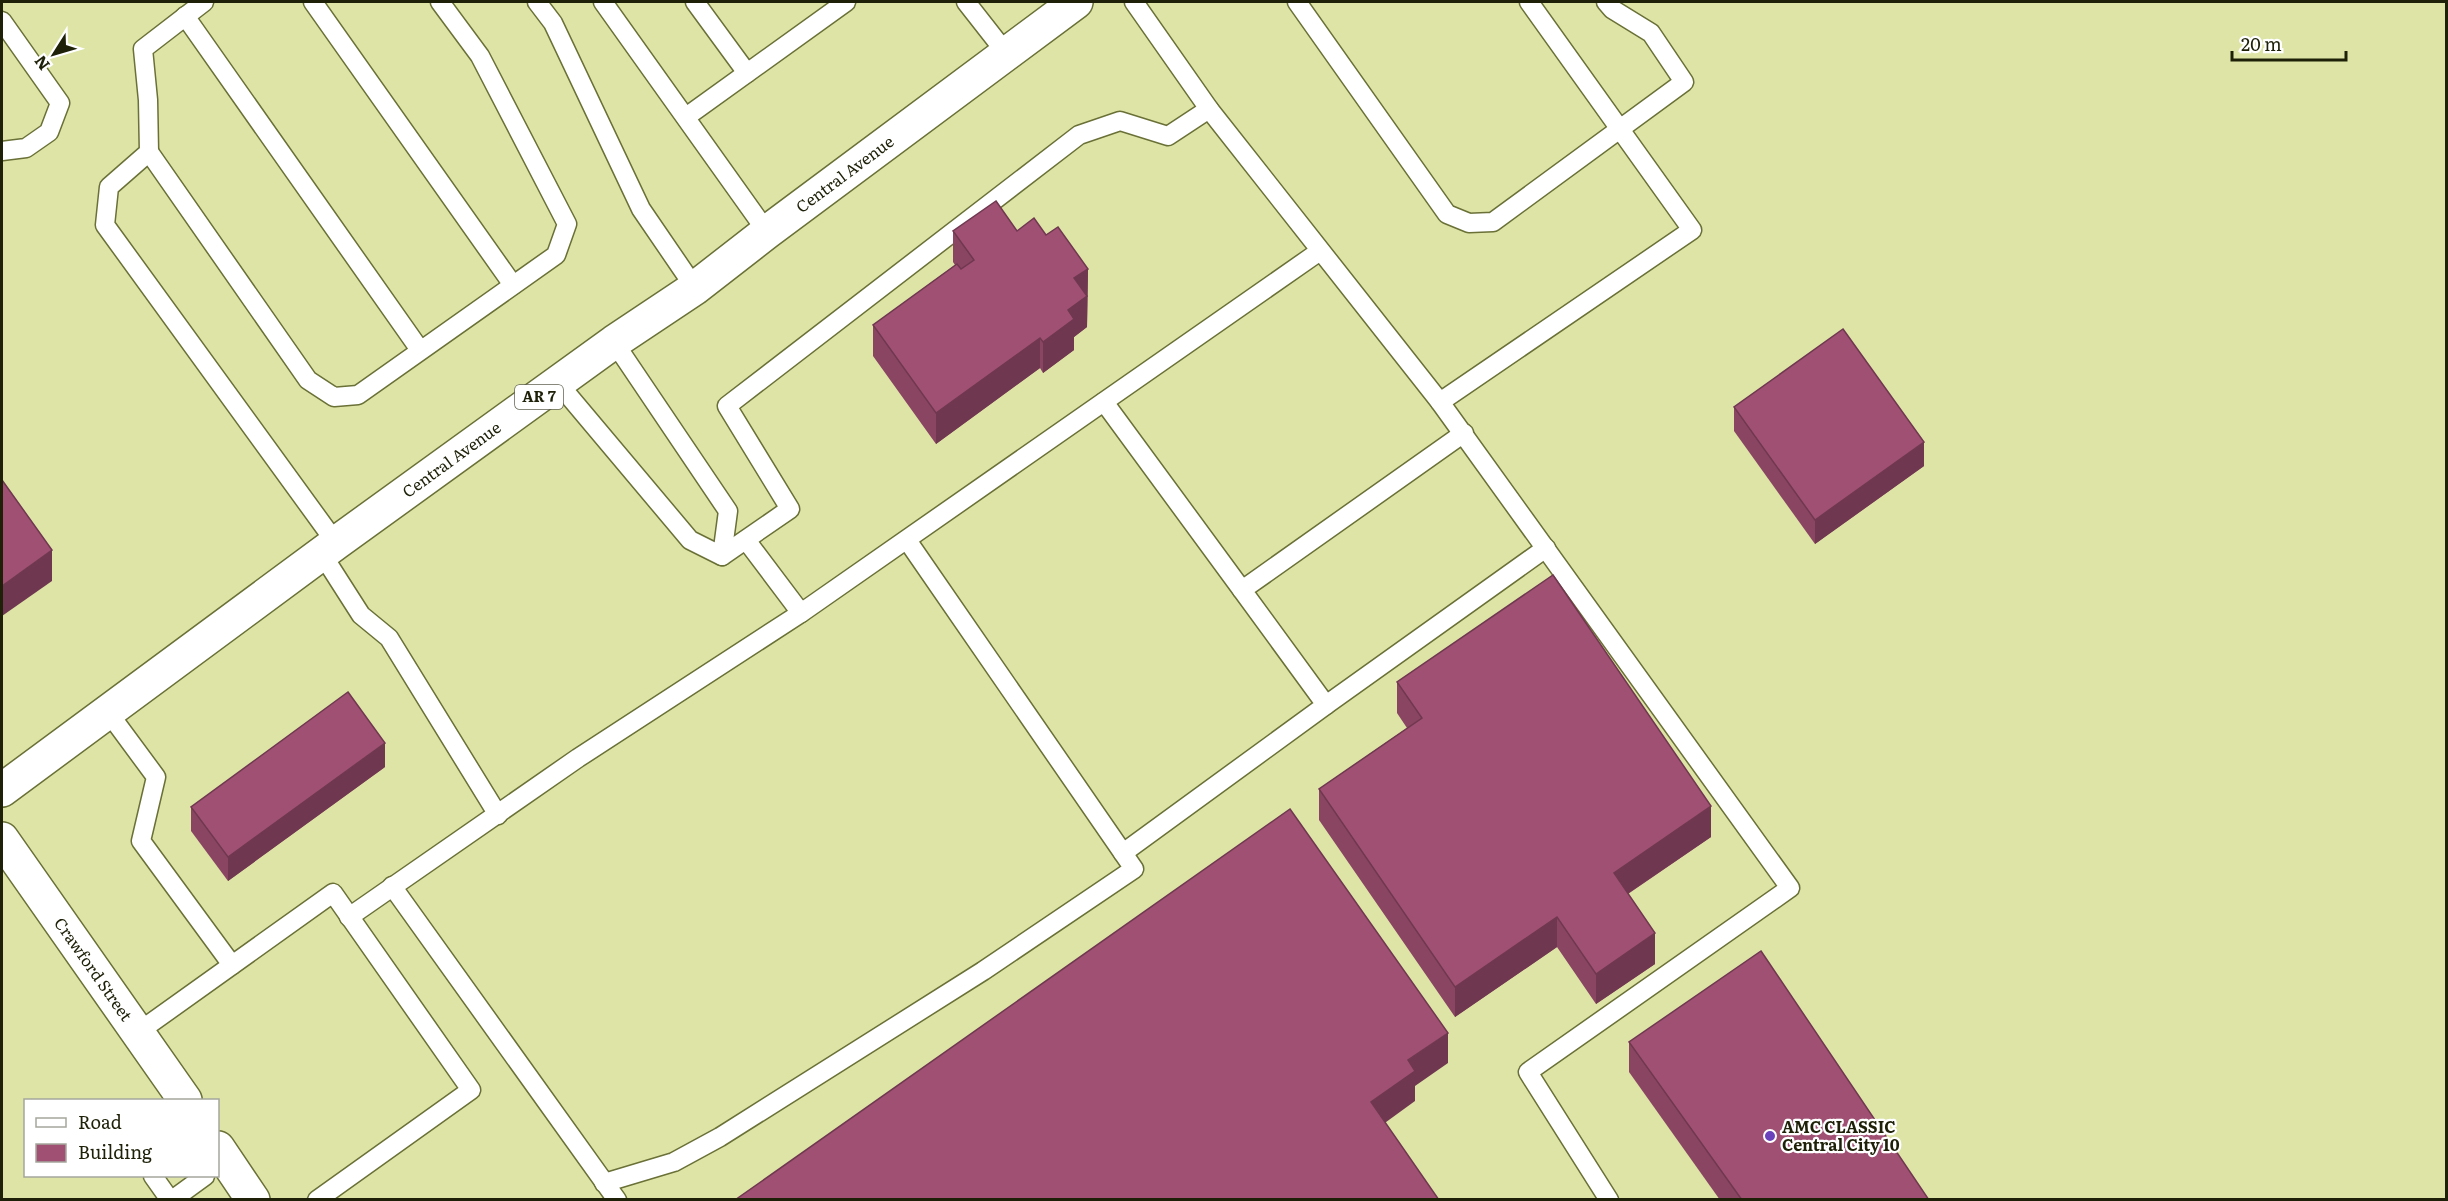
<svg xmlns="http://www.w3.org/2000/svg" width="2448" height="1201" font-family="Literata,serif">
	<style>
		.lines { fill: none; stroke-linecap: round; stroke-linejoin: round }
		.service-casing { stroke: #6a7036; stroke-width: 21 }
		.tertiary-casing { stroke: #6a7036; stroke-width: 36 }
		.primary-casing { stroke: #6a7036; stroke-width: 36 }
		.service { stroke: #fff; stroke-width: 18 }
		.tertiary { stroke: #fff; stroke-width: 33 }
		.primary { stroke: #fff; stroke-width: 33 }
		.wall { fill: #8a4563 }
		.shaded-wall { fill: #703850 }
		.building { fill: #a05073; stroke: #703850; stroke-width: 1.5 }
		.poi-dot { fill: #6a42bb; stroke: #fff; stroke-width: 2 }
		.labels { text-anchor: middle; stroke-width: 4.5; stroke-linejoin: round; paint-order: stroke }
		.shield { fill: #fff; stroke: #626352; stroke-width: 1.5 }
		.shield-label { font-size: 15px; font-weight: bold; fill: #1e2008 }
		.street-label { font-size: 16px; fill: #1e2008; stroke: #fff }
		.poi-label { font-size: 16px; font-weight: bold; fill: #1e2008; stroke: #fff; text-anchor: start }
	</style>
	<rect width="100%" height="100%" fill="#dde4a6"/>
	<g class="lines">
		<g class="service-casing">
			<g id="service">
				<polyline points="204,2 143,49 148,100 149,152 109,187 105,225 336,543"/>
				<polyline points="313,2 513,285"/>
				<polyline points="537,2 553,23 641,209 695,288"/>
				<polyline points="603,2 767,232"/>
				<polyline points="695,2 747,73"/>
				<polyline points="966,2 1006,53"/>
				<polyline points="1134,2 1209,109 1440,402 1692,230 1529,2"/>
				<polyline points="1297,2 1447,214 1469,223 1493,222 1684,82 1651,33 1612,9 1606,2"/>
				<polyline points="185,16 420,350"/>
				<polyline points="2,21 60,103 49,132 26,148 2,151"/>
				<polyline points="686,117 846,2"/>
				<polyline points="149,152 308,380 334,397 358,395 556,255 567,224 480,56 440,2"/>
				<polyline points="558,383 690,540 722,556 728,511 614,342"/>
				<polyline points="1104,402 1242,590"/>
				<polyline points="1440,402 1790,888 1528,1072 1609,1200"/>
				<polyline points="322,554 361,615 389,638 498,815"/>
				<polyline points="722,556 790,509 727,406 1079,135 1120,121 1168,136 1209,109"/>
				<polyline points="801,613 1320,251"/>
				<polyline points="1326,705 1546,548"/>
				<polyline points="108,712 156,777 141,841 232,965"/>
				<polyline points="1123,853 1326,705 1242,590 1464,433"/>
				<polyline points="392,886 617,1200"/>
				<polyline points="349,917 578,758 801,613 746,540"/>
				<polyline points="137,1033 333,893 471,1090 317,1200"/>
				<polyline points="153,1176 170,1200"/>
				<polyline points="604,1183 674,1162 720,1137 983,971 1134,869 907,540"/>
				<polyline points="172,1200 205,1176"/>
			</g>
		</g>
		<g class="tertiary-casing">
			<g id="tertiary">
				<path id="s1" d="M2,839L185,1100"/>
				<polyline points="218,1148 253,1200"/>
			</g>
		</g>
		<g class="primary-casing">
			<g id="primary">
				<path id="s2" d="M2,790L336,543L614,342L695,288L767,232L1076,2"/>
			</g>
		</g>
		<use href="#service" class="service"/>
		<use href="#tertiary" class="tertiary"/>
		<use href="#primary" class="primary"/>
	</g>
	<g class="wall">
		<polygon points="953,231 1017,231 1046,235 1088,269 1087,327 1074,337 1074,350 1043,373 1040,368 936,444 873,356 873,325 955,265 953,262"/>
		<polygon points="1734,407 1924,466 1815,544 1734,431"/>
		<polygon points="1397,682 1711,837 1628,894 1655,964 1596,1004 1557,947 1455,1017 1319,820 1319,789 1407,728 1397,713"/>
		<polygon points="385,767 228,881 191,831 191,807"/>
		<polygon points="1629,1042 1929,1200 1720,1200 1629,1072"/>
	</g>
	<g class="shaded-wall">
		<polygon points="1088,269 1087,327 1074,337 1074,350 1043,373 1043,342 1068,310 1074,278"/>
		<polygon points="1040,338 1040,368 936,444 936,413"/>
		<polygon points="1924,442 1924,466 1815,544 1815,520"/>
		<polygon points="52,550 52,581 2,616 2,586"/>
		<polygon points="385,743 385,767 228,881 228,857"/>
		<polygon points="1711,806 1711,837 1614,903 1614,873"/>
		<polygon points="1557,917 1557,947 1455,1017 1455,987"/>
		<polygon points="1655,933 1655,964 1596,1004 1596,974"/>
		<polygon points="1448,1033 1448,1063 1415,1086 1415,1101 1371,1133 1371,1102 1408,1060"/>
	</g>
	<g class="building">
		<polygon points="996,201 1017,231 1034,218 1046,235 1058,227 1088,269 1074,278 1087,296 1068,310 1074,319 1043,342 1040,338 936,413 873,325 957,264 961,269 974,260 953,231"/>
		<polygon points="1843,329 1924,442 1815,520 1734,407"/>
		<polygon points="2,480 52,550 2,586"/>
		<polygon points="1553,575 1711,806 1614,873 1655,933 1596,974 1557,917 1455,987 1319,789 1422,718 1397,682"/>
		<polygon points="348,692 385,743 228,857 191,807"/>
		<polygon points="1290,809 1448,1033 1408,1060 1415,1071 1371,1102 1439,1200 735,1200"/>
		<polygon points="1761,951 1929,1200 1742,1200 1629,1042"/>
	</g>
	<circle class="poi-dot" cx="1770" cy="1136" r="6"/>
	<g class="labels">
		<rect class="shield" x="515" y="385" width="48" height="24" rx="4.5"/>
		<g class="shield-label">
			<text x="539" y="402">AR 7</text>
		</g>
		<g class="street-label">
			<text dy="6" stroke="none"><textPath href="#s2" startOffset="1044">Central Avenue</textPath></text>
			<text dy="6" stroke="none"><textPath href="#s2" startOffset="558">Central Avenue</textPath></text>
			<text dy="6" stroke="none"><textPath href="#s1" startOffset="159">Crawford Street</textPath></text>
		</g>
		<g class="poi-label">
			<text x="1782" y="1133">AMC CLASSIC<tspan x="1782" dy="18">Central City 10</tspan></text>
		</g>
	</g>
	<rect width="2448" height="1201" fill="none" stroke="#1e2008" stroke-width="6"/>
	<rect x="24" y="1099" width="195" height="78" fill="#ffffff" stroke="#a5a69c" stroke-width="1.5"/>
	<rect x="36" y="1118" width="30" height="9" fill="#ffffff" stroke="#a5a69c" stroke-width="1.5"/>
	<text x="78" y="1129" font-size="18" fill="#1e2008">Road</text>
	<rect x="36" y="1144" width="30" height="18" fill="#a05073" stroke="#a5a69c" stroke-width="1.5"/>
	<text x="78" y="1159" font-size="18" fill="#1e2008">Building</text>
	<g transform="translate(54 54) rotate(233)" stroke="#ffffff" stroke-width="4.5" paint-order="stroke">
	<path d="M0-4.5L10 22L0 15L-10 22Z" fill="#1e2008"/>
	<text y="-9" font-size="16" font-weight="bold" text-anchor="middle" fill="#1e2008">N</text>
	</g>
	<path d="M2232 51v9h114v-9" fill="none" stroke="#1e2008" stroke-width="3"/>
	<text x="2241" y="51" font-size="18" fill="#1e2008" stroke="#ffffff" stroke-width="4.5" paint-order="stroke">20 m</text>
</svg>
